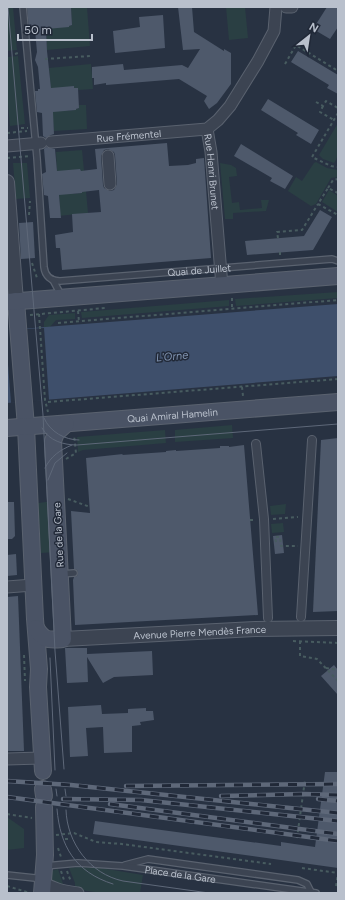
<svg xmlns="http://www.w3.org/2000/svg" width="345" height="900" font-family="Figtree,sans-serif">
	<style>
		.green { fill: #2a3f43 }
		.water { fill: #3e4f6b }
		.pier { fill: #283242 }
		.building { fill: #4e596b; fill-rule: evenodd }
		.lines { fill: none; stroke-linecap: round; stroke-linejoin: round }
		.service-casing { stroke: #5a626f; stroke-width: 8 }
		.pedestrian-casing { stroke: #5a626f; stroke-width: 10 }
		.minor-casing { stroke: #5a626f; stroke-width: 13 }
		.tertiary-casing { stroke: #5a626f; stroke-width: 16 }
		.secondary-casing { stroke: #5a626f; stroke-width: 18 }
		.path { stroke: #485c60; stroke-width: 2; stroke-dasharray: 3 3; stroke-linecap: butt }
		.service { stroke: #3c4452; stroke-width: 5.5 }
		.pedestrian { stroke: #3c4452; stroke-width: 8 }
		.minor { stroke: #3c4452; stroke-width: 11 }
		.tertiary { stroke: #3c4452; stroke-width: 14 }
		.secondary { stroke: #4a5365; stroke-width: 16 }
		.tram { stroke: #5e6879; stroke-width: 1 }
		.rail-casing { stroke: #5e6879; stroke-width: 4.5 }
		.rail { stroke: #212938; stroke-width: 3; stroke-dasharray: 9; stroke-linecap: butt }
		.labels { text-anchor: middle; stroke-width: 3; stroke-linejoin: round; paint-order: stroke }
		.street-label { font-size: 10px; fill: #b9c0cc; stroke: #212938 }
		.water-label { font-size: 11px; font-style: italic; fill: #8295b2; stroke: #212938 }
	</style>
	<rect width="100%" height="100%" fill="#283242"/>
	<g class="green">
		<polygon points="7,7 13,7 17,50 7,51"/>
		<polygon points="71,7 87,7 90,46 47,50 46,27 69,27 69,26 72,25"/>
		<polygon points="226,7 245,7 248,38 229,40"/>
		<polygon points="18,56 25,124 10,126 7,93 7,57"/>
		<polygon points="91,64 93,89 78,90 77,88 51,90 49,68"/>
		<polygon points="79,105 86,105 87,129 54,131 52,110 66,109 67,111 75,110 76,109 79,108"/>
		<path d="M338,123C338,133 341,156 334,163L323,159L319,155Z"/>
		<polygon points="82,150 84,171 81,171 80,169 57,173 56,152"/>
		<polygon points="316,162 327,168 338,170 338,177 331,178 316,204 311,206 288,191 296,177 302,181 314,163"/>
		<polygon points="13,163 27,163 30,198 16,199"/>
		<polygon points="220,163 231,165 236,168 237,176 229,177 232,203 239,202 240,210 262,208 261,200 269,200 266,211 233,213 233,219 225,219"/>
		<polygon points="329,190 338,196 338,212 322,202"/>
		<polygon points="86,191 88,213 58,216 60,210 59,193 73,192 73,194 82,193 82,192"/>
		<polygon points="338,292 338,298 236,306 235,299"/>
		<polygon points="229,300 229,306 82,318 81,312"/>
		<polygon points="75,313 75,319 56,320 50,327 44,328 44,322 49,315"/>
		<polygon points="232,425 233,438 175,442 175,430"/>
		<polygon points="165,430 166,443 83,450 78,452 77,437"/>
		<polygon points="54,501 56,552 41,553 38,503"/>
		<polygon points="286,504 285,514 271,515 270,506"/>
		<polygon points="283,523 284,532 272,533 271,524"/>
		<polygon points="7,817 24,829 24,848 7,850"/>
		<polygon points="78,867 101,868 143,875 140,893 101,893 75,889 75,883 69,868"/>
		<polygon points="58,869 64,887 52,884 49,875 51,871"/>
	</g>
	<polygon class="water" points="338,304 338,376 7,403 7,330"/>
	<polygon class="pier" points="44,328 49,400 11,403 7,351 7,330"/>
	<g class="building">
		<polygon points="31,7 71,7 72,25 69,26 69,27 46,29 47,51 51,88 74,86 74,88 78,88 79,108 76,109 76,110 53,112 54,134 51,135 46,138 43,136 42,113 37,112 35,91 38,91 38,89 40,89 38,67 35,60 37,52 35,30 33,30 33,28 29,29 27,8"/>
		<polygon points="178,7 192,7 194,32 224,51 224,49 231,53 231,84 217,103 209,109 204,101 207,96 179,79 106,85 106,83 94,85 94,78 92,78 92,67 123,64 124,70 182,65 188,68 200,49 183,50"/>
		<polygon points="327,7 338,7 338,27 330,39 313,29"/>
		<polygon points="163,15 165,48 115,53 113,31 140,27 139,17"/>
		<polygon points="298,51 338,75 338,94 327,88 329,85 291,62"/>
		<polygon points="268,99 319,130 311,144 296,135 298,133 261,110"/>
		<path d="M167,143L169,166L188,165L196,163V159L204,158L211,258L62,270L60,248H56L55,235L73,232L72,214L101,212L99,190L82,192V193L59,195L61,218H50L48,196L44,195L42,174L46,172L44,149L46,147L55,149L57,171L80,169L81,171L97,169L95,149ZM108,149L114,152L115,155L117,184L114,190L110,191L104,188L103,185L101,156L104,150Z"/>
		<polygon points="241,144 293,176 285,189 270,181 272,178 234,156"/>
		<polygon points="320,210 332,217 313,250 247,255 245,241 304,236"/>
		<polygon points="33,222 35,258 21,259 19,223"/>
		<polygon points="338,438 338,611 313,612 321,440"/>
		<polygon points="244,445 258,615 75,625 73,580 74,577 77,576 78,573 77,570 74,569 71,511 90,513 86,458 123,454 122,455 151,453 166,452 166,451 176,450 176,451 220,448 220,446 229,446 229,447"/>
		<polygon points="7,502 14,502 15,536 12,539 7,539"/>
		<polygon points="282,535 284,553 275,554 273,536"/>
		<polygon points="16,554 17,575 7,576 7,555"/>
		<polygon points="18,596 24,751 7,751 7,597"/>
		<polygon points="65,648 87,648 87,654 152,651 153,675 114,677 103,683 87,657 88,682 67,683"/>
		<polygon points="334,665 338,670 338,695 321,676"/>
		<polygon points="101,705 102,714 128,713 128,709 146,708 146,711 153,711 154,720 140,722 141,725 132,726 132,752 104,753 103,727 86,728 88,756 70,757 68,707"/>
		<polygon points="325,772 338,772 338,868 93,834 95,821 281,846 281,842 315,847"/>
	</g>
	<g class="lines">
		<g class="service-casing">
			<g id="service">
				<path id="s1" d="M23,7L37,158L44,267C45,276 51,281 60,281L332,259L338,261"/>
				<polyline points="53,280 61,295"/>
				<polyline points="60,574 74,573"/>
				<polyline points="125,865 148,859 298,880 307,884 311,892"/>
				<path id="s2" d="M45,866L78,863L123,866L316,893"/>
				<polyline points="7,875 35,878 41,881"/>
			</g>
		</g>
		<g class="pedestrian-casing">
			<g id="pedestrian">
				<polyline points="256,444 264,519 268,618"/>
				<polyline points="301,617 312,440"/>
			</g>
		</g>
		<g class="minor-casing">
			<g id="minor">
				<polyline points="286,7 292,7"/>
				<path id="s3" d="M207,129L211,152L222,286"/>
				<path id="s4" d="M51,142L207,129L218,120L230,106L258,61L274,31L276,7"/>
				<polyline points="7,146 41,143"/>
				<polyline points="108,156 110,184"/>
				<polyline points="7,587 33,585"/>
				<polyline points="7,759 41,758"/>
				<path d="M43,882C55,890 65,891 78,893"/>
			</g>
		</g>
		<g class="tertiary-casing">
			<g id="tertiary">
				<polyline points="7,182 16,301"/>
				<path id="s5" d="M63,639L255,629L338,628"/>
			</g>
		</g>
		<g class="secondary-casing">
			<g id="secondary">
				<polyline points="16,301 26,427 35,619 39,669 38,687 43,771"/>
				<polyline points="7,302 338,276"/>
				<path id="s6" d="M7,428L338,402"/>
				<path d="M36,628C44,641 48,640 63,639L53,441L56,433L66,424"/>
				<polyline points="43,789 44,796"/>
				<polyline points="42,893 45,855 44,807"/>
			</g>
		</g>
		<g class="path">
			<polyline points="15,54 18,53"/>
			<polyline points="45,59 90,56"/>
			<polyline points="285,64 296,45 338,71"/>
			<polyline points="316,102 323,106 326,101 338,108"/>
			<polyline points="323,106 320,112 334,120"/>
			<polyline points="338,113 312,157 331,166 338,167"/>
			<polyline points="21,128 28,128"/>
			<polyline points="7,133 27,131"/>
			<polyline points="7,158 30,156"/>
			<polyline points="328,188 333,180 338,179"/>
			<polyline points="338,193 328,188 318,204 338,215"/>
			<polyline points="29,215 30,201"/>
			<polyline points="278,238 277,232 302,230 318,204"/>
			<polyline points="280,252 280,255"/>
			<polyline points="32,263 37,278"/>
			<polyline points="232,298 232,309"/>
			<polyline points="78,311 79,322"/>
			<polyline points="39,314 45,400 48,412"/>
			<polyline points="30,315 105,308"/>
			<polyline points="58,323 338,300"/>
			<polyline points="242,387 243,396"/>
			<polyline points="48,402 338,379"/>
			<polyline points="66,459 76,453 74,435"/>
			<polyline points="68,499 90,507"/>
			<polyline points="273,519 298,517"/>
			<polyline points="250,520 256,520"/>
			<polyline points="276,542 275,537 280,537 281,546 298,546"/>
			<polyline points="293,641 338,643"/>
			<polyline points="300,641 300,656 317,659 338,681"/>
			<polyline points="24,655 25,681"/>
			<polyline points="326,668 338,670"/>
			<polyline points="7,814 32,818"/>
			<polyline points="56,835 74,833 96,842 122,844 271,864"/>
			<polyline points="297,838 305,780"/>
			<polyline points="65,839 69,839"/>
			<polyline points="58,848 61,857"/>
			<polyline points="302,868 338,873"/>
			<polyline points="61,871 64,880"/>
			<polyline points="67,871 71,882"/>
			<polyline points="7,886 30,893"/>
			<polyline points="336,886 338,874"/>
		</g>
		<use href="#service" class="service"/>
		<use href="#pedestrian" class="pedestrian"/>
		<use href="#minor" class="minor"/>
		<use href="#tertiary" class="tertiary"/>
		<use href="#secondary" class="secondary"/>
		<g class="tram">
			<polyline points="8,7 43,415 55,651 64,769"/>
			<path d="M44,418C50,432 65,440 79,440"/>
			<path d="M42,428C49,441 64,445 77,445L338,424"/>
			<path d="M45,468C51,456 60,450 72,445"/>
			<polyline points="48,480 55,463 67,453"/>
			<polyline points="50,658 55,770"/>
			<polyline points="56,789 57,796"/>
			<polyline points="65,789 66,796"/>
			<path d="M57,809C60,846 75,872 113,884"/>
			<path d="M66,810C67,843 90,874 123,881L209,893"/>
		</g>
		<g class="rail-casing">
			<g id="rail">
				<polyline points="7,781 71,785 338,813"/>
				<polyline points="126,786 338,784"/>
				<polyline points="221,796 303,794 338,795"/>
				<polyline points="7,797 338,841"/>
				<polyline points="63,799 141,800 338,821"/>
				<polyline points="318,799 338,801"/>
				<polyline points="110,804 338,834"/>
			</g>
		</g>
		<use href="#rail" class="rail"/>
	</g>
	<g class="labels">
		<g class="street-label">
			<text dy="4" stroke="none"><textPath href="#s4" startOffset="78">Rue Frémentel</textPath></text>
			<text dy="4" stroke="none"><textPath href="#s3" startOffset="43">Rue Henri Brunet</textPath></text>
			<text dy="4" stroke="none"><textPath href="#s1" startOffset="424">Quai de Juillet</textPath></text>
			<text dy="4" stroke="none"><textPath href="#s6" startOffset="166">Quai Amiral Hamelin</textPath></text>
			<text transform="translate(58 535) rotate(-93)" y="4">Rue de la Gare</text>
			<text dy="4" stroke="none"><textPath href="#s5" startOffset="137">Avenue Pierre Mendès France</textPath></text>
			<text dy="4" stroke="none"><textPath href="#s2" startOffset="136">Place de la Gare</textPath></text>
		</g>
		<g class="water-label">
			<text transform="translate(172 356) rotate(-5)" y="4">L'Orne</text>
		</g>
	</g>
	<rect width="345" height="900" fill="none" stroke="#b9c0cc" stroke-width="16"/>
	<g transform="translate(309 36) rotate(30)" stroke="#212938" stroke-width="3" paint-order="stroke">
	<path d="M0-3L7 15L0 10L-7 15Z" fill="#b9c0cc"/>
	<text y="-6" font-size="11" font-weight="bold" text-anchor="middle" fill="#b9c0cc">N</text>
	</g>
	<path d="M18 34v6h74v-6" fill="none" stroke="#b9c0cc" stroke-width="2"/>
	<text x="24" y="34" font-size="12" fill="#b9c0cc" stroke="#212938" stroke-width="3" paint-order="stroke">50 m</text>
</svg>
